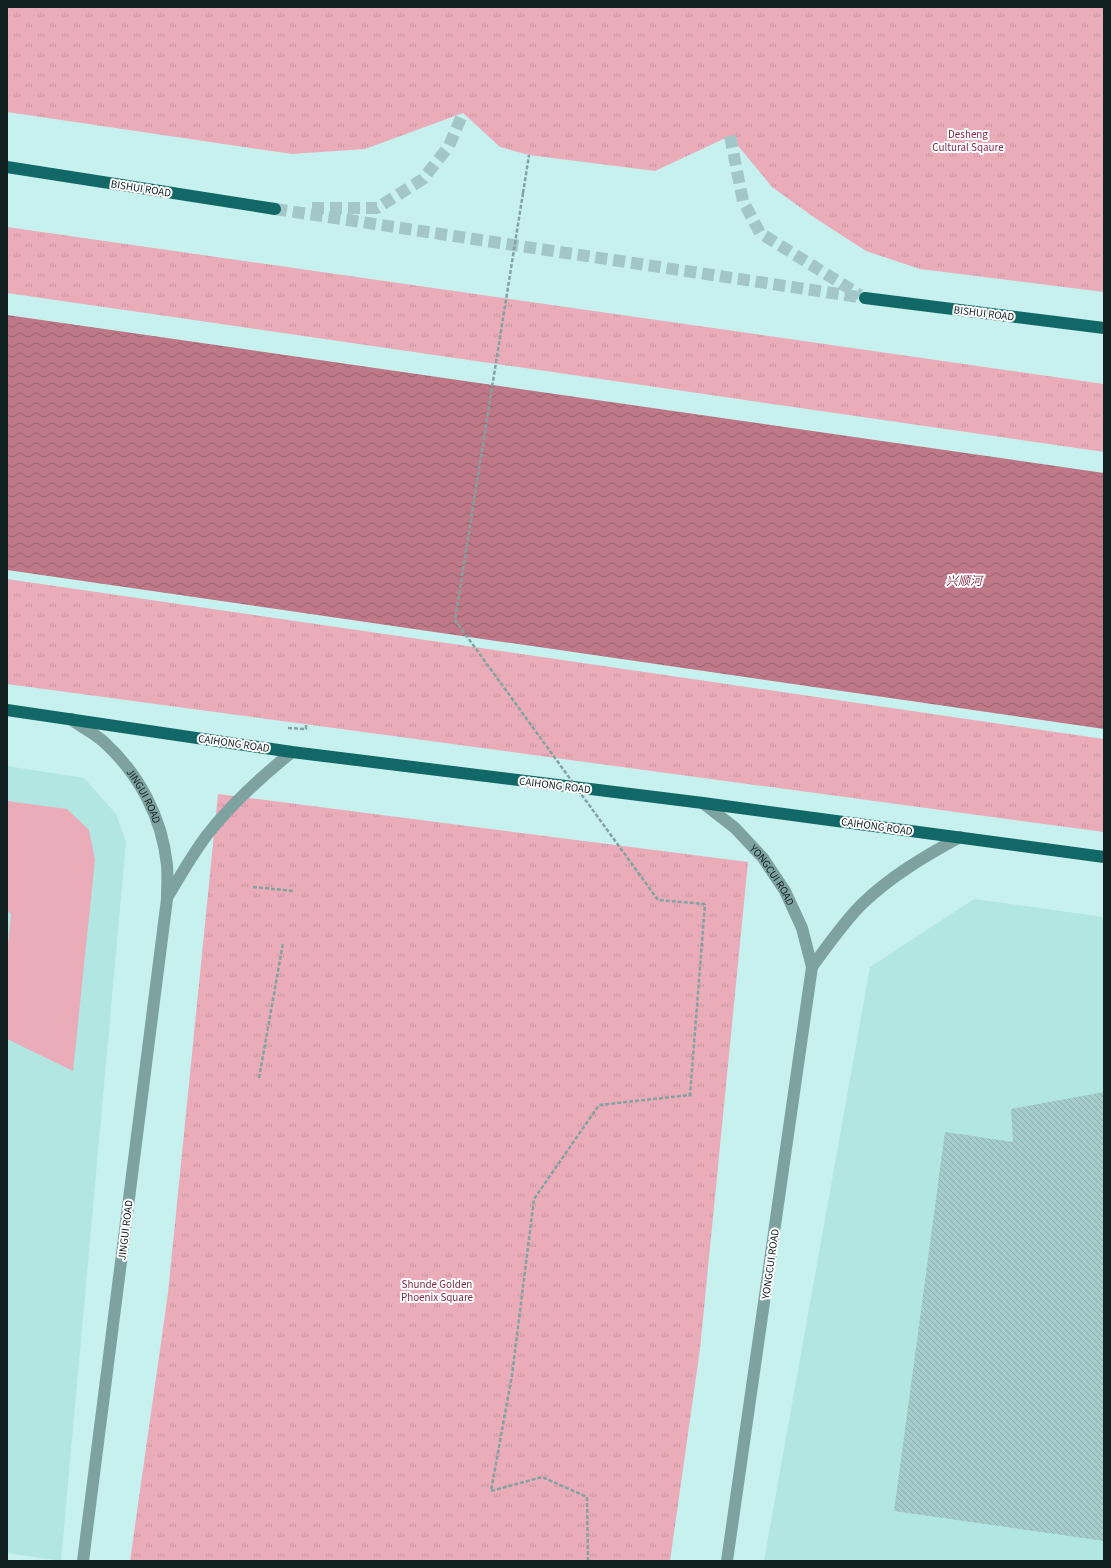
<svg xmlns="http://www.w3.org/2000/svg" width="1111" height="1568" font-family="'Source Sans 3','Noto Sans SC',sans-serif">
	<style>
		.built { fill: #b2e6e3 }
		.green { fill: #ebacba }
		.park { fill: url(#park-tufts) }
		.water { fill: url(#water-waves) }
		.building { fill: url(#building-back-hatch) }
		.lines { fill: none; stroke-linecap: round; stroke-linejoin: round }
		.major-tunnel { stroke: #a2c7c6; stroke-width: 12; stroke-dasharray: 12 6; stroke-linecap: butt }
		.path { stroke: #82a3a1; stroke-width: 2.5; stroke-dasharray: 4 2; stroke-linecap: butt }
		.minor { stroke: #7ea2a0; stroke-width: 12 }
		.major { stroke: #116866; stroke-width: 12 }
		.path-bridge { stroke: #82a3a1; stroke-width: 2.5; stroke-dasharray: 4 2; stroke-linecap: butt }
		.labels { text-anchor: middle; stroke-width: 4; stroke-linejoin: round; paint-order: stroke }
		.park-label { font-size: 11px; fill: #812b45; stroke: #fff }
		.street-label { font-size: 11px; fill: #102020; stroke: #fff }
		.water-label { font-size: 12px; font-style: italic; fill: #853049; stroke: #fff }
	</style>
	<defs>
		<pattern id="park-tufts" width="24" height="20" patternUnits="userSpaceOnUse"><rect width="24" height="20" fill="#ebacba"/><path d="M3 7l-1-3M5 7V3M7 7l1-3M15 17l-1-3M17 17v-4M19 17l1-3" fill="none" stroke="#c894a0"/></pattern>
		<pattern id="water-waves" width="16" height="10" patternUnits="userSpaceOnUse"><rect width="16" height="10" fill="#be7888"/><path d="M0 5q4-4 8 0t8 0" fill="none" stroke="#99626f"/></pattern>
		<pattern id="building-back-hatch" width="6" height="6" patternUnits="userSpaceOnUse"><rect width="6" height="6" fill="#a3ccca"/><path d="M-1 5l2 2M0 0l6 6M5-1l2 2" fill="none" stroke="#8bafad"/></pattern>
	</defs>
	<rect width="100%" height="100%" fill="#c7f1ef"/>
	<g class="built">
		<polygon points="7,766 84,778 116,814 126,842 61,1561 7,1553"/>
		<polygon points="974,899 1104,917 1104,1561 764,1561 870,967"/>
	</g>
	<polygon class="green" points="7,801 67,809 89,830 95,860 73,1071 7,1039 7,955 11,914 7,910"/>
	<g class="park">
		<polygon points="7,7 1104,7 1104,292 920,269 866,251 815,218 772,187 730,136 655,171 529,155 500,147 463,113 365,149 292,154 7,112"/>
		<polygon points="7,227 1104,384 1104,452 7,293"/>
		<polygon points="7,579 1104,739 1104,832 7,684"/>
		<polygon points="218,794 748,862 700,1349 670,1561 130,1561 168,1293"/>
	</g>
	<polygon class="water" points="7,315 1104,473 1104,729 7,570"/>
	<polygon class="building" points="1104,1092 1104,1541 894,1511 945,1132 1013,1142 1011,1109"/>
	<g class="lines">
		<g class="major-tunnel">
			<polyline points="730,136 743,201 760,233 860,295"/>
			<polyline points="312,208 377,208 423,179 449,146 463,113"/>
			<polyline points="275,209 865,298"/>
		</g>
		<g class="path">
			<polyline points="523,193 529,155"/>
			<polyline points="288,728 306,729 306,724"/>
			<polyline points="253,887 294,891"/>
			<polyline points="259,1078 283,943"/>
			<polyline points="588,1561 587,1497 542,1477 491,1491 512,1375 534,1199 599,1105 690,1095 705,904"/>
		</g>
		<g class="minor">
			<path id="s1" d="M71,719C81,727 94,733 104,742C139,774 162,817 167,865C168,876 167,888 167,899L83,1561"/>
			<path id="s2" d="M703,803L735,828L763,858L785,891L802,928L812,967L727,1561"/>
			<path d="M167,898C180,876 192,855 207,835C232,803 261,777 292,752"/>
			<path d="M812,967C828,945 843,923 862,904C891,876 925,856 960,837"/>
		</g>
		<g class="major">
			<polyline points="7,167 275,209"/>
			<polyline points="865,298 1104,328"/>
			<polyline points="7,710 292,752 703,803 1104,857"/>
		</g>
		<polyline class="path-bridge" points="523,193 455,620 658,900 705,904"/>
	</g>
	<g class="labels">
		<g class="park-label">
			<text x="968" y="138">Desheng<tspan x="968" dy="13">Cultural Sqaure</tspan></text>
			<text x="437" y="1288">Shunde Golden<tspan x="437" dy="13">Phoenix Square</tspan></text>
		</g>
		<g class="street-label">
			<text transform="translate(141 188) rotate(9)" y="4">BISHUI ROAD</text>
			<text transform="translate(984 313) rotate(7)" y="4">BISHUI ROAD</text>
			<text transform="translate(234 743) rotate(8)" y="4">CAIHONG ROAD</text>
			<text transform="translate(555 785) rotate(7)" y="4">CAIHONG ROAD</text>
			<text dy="4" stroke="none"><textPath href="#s1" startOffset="108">JINGUI ROAD</textPath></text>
			<text transform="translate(877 826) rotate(8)" y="4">CAIHONG ROAD</text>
			<text dy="4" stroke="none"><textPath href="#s2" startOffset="101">YONGCUI ROAD</textPath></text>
			<text transform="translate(125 1230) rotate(-83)" y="4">JINGUI ROAD</text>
			<text transform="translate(770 1264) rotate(-82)" y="4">YONGCUI ROAD</text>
		</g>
		<g class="water-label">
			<text x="964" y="585">兴顺河</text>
		</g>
	</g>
	<rect width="1111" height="1568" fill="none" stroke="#102020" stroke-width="16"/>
</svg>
